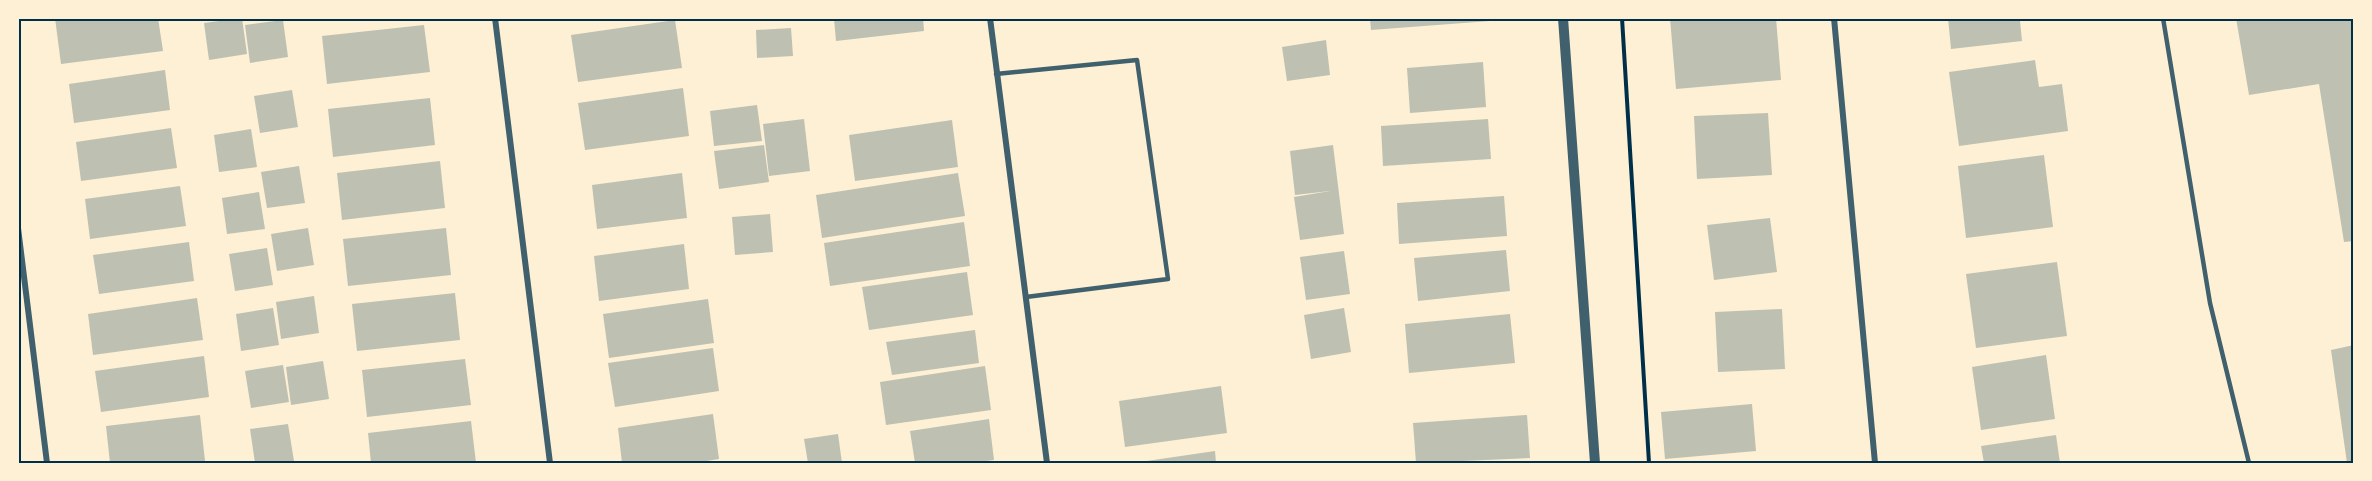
<svg xmlns="http://www.w3.org/2000/svg" width="2372" height="481" font-family="'Fira Sans',sans-serif">
	<style>
		.building { fill: #bec0b2 }
		.lines { fill: none; stroke-linecap: round; stroke-linejoin: round }
		.path { stroke: #003049; stroke-width: 4 }
		.service { stroke: #3f606c; stroke-width: 4.5 }
		.minor { stroke: #3f606c; stroke-width: 6 }
		.tertiary { stroke: #3f606c; stroke-width: 10 }
		.neatline { fill: none; stroke: #003049; stroke-width: 2 }
	</style>
	<rect width="100%" height="100%" fill="#fdf0d5"/>
	<g class="building">
		<polygon points="55,18 158,18 163,51 61,64"/>
		<polygon points="242,18 247,54 209,60 204,23"/>
		<polygon points="834,18 923,18 924,31 836,41"/>
		<polygon points="1370,18 1490,18 1490,21 1371,30"/>
		<polygon points="1670,18 1776,18 1781,80 1676,89"/>
		<polygon points="1948,18 2032,18 2032,20 2020,21 2022,41 1951,49"/>
		<polygon points="2236,18 2354,18 2354,241 2344,242 2319,84 2249,95"/>
		<polygon points="283,20 288,57 250,63 245,25"/>
		<polygon points="675,20 682,68 578,82 571,35"/>
		<polygon points="424,25 430,72 327,84 322,36"/>
		<polygon points="791,28 793,56 757,58 756,30"/>
		<polygon points="1326,40 1330,75 1287,81 1282,47"/>
		<polygon points="2035,60 2039,87 2062,84 2068,131 1959,146 1949,72"/>
		<polygon points="1483,62 1486,107 1410,113 1407,68"/>
		<polygon points="165,70 170,110 74,123 69,84"/>
		<polygon points="683,88 689,136 585,150 578,103"/>
		<polygon points="292,90 298,127 260,133 254,96"/>
		<polygon points="430,98 435,145 333,157 328,109"/>
		<polygon points="757,105 762,141 714,146 710,111"/>
		<polygon points="1768,113 1772,175 1697,179 1694,116"/>
		<polygon points="804,119 810,171 769,176 763,124"/>
		<polygon points="1488,119 1491,159 1383,166 1381,126"/>
		<polygon points="952,120 958,167 855,181 849,135"/>
		<polygon points="171,128 177,168 81,181 76,142"/>
		<polygon points="251,129 257,167 219,172 214,135"/>
		<polygon points="764,145 769,182 719,189 714,151"/>
		<polygon points="1333,145 1344,234 1300,240 1294,197 1330,191 1295,195 1290,151"/>
		<polygon points="2044,155 2053,227 1966,238 1958,166"/>
		<polygon points="440,161 445,208 342,220 337,173"/>
		<polygon points="299,166 305,203 267,208 261,172"/>
		<polygon points="682,173 687,218 597,229 592,185"/>
		<polygon points="958,173 965,216 822,238 816,195"/>
		<polygon points="180,186 186,226 90,239 85,199"/>
		<polygon points="259,192 265,229 227,234 222,198"/>
		<polygon points="1504,196 1507,236 1399,244 1397,203"/>
		<polygon points="770,214 773,252 735,255 732,217"/>
		<polygon points="1770,218 1777,272 1714,280 1707,225"/>
		<polygon points="964,222 970,266 830,286 824,243"/>
		<polygon points="308,228 314,265 277,271 271,234"/>
		<polygon points="446,228 451,275 348,286 343,239"/>
		<polygon points="189,242 194,281 99,294 93,255"/>
		<polygon points="684,244 689,289 599,301 594,256"/>
		<polygon points="267,248 273,285 235,291 229,254"/>
		<polygon points="1506,250 1510,291 1418,301 1414,258"/>
		<polygon points="1344,251 1350,294 1306,300 1300,257"/>
		<polygon points="2057,262 2067,336 1976,348 1966,274"/>
		<polygon points="967,272 973,315 869,330 862,287"/>
		<polygon points="455,293 460,340 357,351 352,304"/>
		<polygon points="314,296 319,333 281,339 276,302"/>
		<polygon points="197,298 203,340 93,355 88,314"/>
		<polygon points="708,299 714,343 609,358 603,314"/>
		<polygon points="273,308 279,345 241,351 236,314"/>
		<polygon points="1344,308 1351,352 1311,359 1304,315"/>
		<polygon points="1782,309 1785,369 1718,372 1715,312"/>
		<polygon points="1510,314 1515,363 1409,373 1405,324"/>
		<polygon points="975,330 979,363 892,375 886,342"/>
		<polygon points="2354,345 2354,463 2347,463 2331,350"/>
		<polygon points="713,348 719,391 615,407 608,363"/>
		<polygon points="2046,355 2055,419 1981,430 1972,367"/>
		<polygon points="204,356 209,397 101,412 95,371"/>
		<polygon points="465,359 471,405 367,417 362,370"/>
		<polygon points="323,361 329,399 291,405 286,367"/>
		<polygon points="283,365 289,402 251,408 245,371"/>
		<polygon points="985,366 991,410 886,425 880,382"/>
		<polygon points="1221,386 1227,433 1125,447 1119,401"/>
		<polygon points="1752,404 1756,451 1665,459 1661,412"/>
		<polygon points="713,414 719,459 694,463 622,463 618,428"/>
		<polygon points="200,415 205,461 110,463 106,426"/>
		<polygon points="1527,415 1530,458 1416,463 1413,423"/>
		<polygon points="989,419 994,460 970,463 915,463 910,431"/>
		<polygon points="471,421 476,463 371,463 368,433"/>
		<polygon points="288,424 294,461 255,463 250,429"/>
		<polygon points="838,434 842,463 808,463 804,439"/>
		<polygon points="2056,435 2060,463 1984,463 1981,446"/>
		<polygon points="1215,451 1216,463 1140,463 1140,462"/>
	</g>
	<g class="lines">
		<polyline class="path" points="1622,18 1649,463"/>
		<g class="service">
			<polyline points="2163,18 2210,303 2249,463"/>
			<polyline points="996,74 1137,60 1168,279 1026,297"/>
		</g>
		<g class="minor">
			<polyline points="495,18 550,463"/>
			<polyline points="990,18 1047,463"/>
			<polyline points="1834,18 1875,463"/>
			<polyline points="18,228 47,463"/>
		</g>
		<polyline class="tertiary" points="1563,18 1595,463"/>
	</g>
	<rect width="2372" height="481" fill="none" stroke="#fdf0d5" stroke-width="39"/>
	<rect x="20" y="20" width="2332" height="442" class="neatline"/>
</svg>
